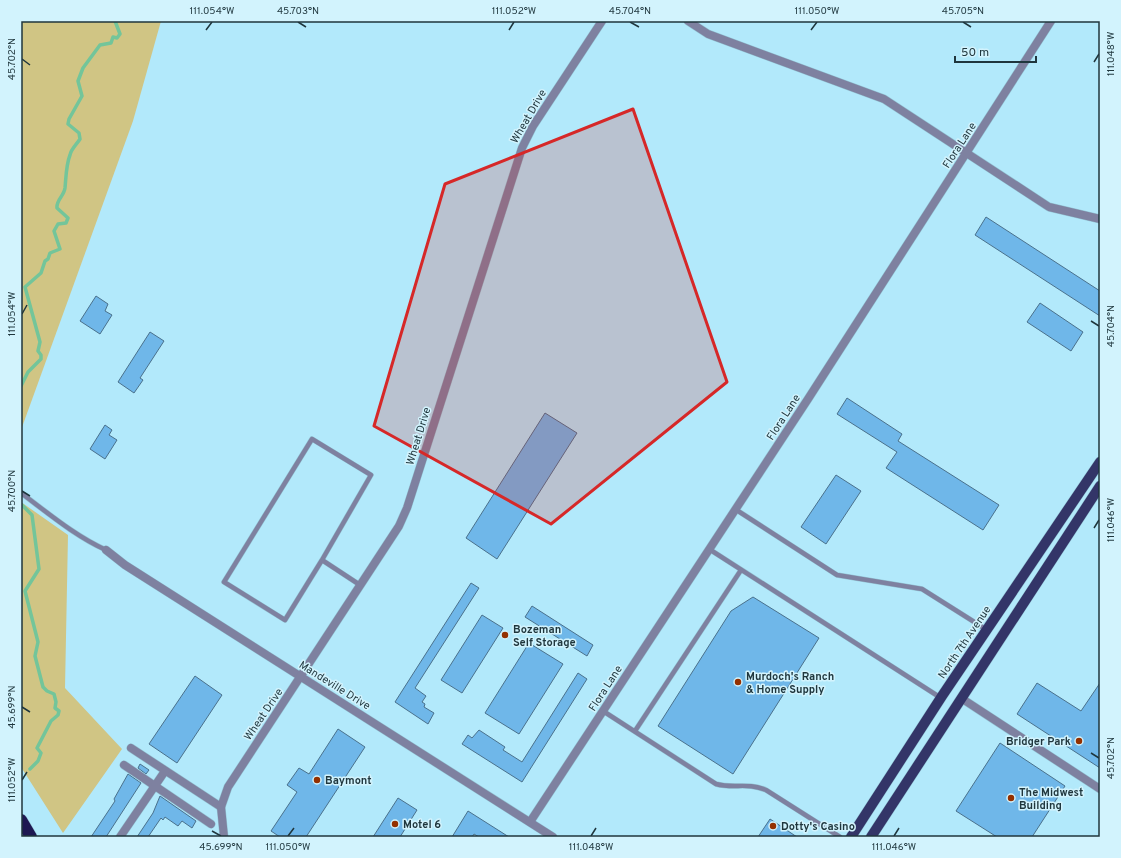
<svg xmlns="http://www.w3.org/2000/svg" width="1121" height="858" font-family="Overpass,sans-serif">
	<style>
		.green { fill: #d0c584 }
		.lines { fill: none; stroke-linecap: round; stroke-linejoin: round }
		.stream { stroke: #73c59a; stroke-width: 3.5 }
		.building { fill: #6fb7e9; stroke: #4a718c }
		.lane-casing { stroke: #95c5d5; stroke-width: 5.5 }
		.street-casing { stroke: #95c5d5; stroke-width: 9 }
		.primary-casing { stroke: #95c5d5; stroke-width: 11 }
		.highway-casing { stroke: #95c5d5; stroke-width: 13 }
		.lane { stroke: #7e81a0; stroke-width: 4.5 }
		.street { stroke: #7e81a0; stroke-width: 8 }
		.primary { stroke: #333568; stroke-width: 10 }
		.highway { stroke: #1d1852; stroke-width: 12 }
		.marked { fill: #d62828; fill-opacity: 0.2; stroke: #d62828; stroke-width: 3; stroke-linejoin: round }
		.ticks { fill: none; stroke: #1f363d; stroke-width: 1.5 }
		.poi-dot { fill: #943000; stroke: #d2f3fd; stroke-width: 1.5 }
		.labels { text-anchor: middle; stroke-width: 3; stroke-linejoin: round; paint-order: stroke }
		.street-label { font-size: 11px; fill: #1f363d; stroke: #d2f3fd }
		.poi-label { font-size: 11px; font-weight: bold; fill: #1f363d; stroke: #d2f3fd; text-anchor: start }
		.neatline { fill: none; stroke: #1f363d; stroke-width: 1.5 }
		.ticks-label { font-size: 10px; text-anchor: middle; fill: #1f363d }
	</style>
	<rect width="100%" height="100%" fill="#b2e9fb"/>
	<g class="green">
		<polygon points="21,21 161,21 133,121 21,430"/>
		<polygon points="21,502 68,535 65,688 122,749 63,833 21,767"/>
	</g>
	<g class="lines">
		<g class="stream">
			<path d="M21,386L28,372L41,359V355L38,351L40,342L25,287L41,273L45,261L48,259L50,253L60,249L54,231L58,224L66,223L68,218L57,208C56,200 64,196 65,188C66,178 66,165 70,155C71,149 77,144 80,139L79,133L68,124L69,119L82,96L78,81L83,68L100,45L111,43L113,37L117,38L120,34L115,21"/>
			<polyline points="21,504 32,515 39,569 25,591 38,642 35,656 43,687 47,691 54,694 56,702 55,708 59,711 58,715 51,721 37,748 41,753 38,761 30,769"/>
		</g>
	</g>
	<g class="building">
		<polygon points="986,217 1100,291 1100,316 975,235"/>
		<polygon points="96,296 108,304 105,311 112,315 100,334 80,321"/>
		<polygon points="1040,303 1083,332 1071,351 1027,322"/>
		<polygon points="150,332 164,341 140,378 143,380 134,393 118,382"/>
		<polygon points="847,398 902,434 898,441 999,505 983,530 886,468 897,452 837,414"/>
		<polygon points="545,413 577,433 497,559 466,538"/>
		<polygon points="105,425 112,430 109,435 117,440 105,459 90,449"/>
		<polygon points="836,475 861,491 826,544 801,527"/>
		<polygon points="471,583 479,588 415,688 426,696 422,702 425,704 424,707 434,713 428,724 395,702"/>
		<polygon points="753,597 819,638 733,774 658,726 731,611"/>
		<polygon points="532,606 593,645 587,656 525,617"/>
		<polygon points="482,615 503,628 462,693 441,680"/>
		<polygon points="529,643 563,664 519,734 485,713"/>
		<polygon points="578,673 587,679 522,782 462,744 468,735 472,738 479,730 505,747 503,750 522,762"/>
		<polygon points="195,676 222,695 177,763 149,744"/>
		<polygon points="1037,683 1081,711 1100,683 1100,768 1017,714"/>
		<polygon points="338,729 365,747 306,837 280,837 271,831 297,792 287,785 299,768 309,774"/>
		<polygon points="1000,743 1065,786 1032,837 997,837 956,811"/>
		<polygon points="140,764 149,770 146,774 138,768"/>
		<polygon points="128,774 141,783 106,837 91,837 115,801 114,799"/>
		<polygon points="160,796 196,821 192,828 182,821 178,826 165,817 163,820 161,818 148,837 137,837 153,813"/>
		<polygon points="398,798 417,810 400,837 373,837"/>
		<polygon points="468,811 509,837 479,837 474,834 472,837 452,837"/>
		<polygon points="770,819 797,837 758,837"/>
	</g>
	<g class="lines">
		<g class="lane-casing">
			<g id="lane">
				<path d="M21,493C48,513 75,536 106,550"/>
				<polyline points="735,509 837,575 922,589 987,630"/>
				<polyline points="709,549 941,698"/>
				<polyline points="322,560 371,475 312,439 224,582 285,620 322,560 360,585"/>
				<path d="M603,711L716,784C734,789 747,782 766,790L840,837"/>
				<polyline points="635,731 741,570"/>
			</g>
		</g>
		<g class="street-casing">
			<g id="street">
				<polyline points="688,21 708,34 884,99 1049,207 1100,219"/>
				<polyline points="106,550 125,565 553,837"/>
				<polyline points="961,698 1100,789"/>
				<polyline points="131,748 221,807"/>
				<polyline points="124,765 211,824"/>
				<polyline points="530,822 808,399 1051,21"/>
				<polyline points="120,837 165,771"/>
				<polyline points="224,837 221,807 228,787 399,526 407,508 522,148 533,126 602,21"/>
			</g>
		</g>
		<g class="primary-casing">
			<g id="primary">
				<polyline points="851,837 942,696 1100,462"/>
				<polyline points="871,837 1100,486"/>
			</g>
		</g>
		<g class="highway-casing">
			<polyline id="highway" points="21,820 31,837"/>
		</g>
		<use href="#lane" class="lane"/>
		<use href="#street" class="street"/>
		<use href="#primary" class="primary"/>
		<use href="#highway" class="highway"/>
	</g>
	<path class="marked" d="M633,109L727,382L551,524L374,426L445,184Z"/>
	<path class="ticks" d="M298,22L306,27M630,22L639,27M963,22L971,27M206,30L212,22M509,30L514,22M811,30L817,22M22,59L30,65M1094,62L1099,54M22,314L27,305M1091,321L1099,326M22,491L30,496M1094,528L1099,520M22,707L30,712M1091,753L1099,758M22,780L27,772M212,831L221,836M288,836L294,828M591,836L596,828M894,836L899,828"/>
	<g class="poi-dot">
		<circle cx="505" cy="635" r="4"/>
		<circle cx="738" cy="682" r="4"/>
		<circle cx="1079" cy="741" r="4"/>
		<circle cx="317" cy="780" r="4"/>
		<circle cx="1011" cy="798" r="4"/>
		<circle cx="395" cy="824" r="4"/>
		<circle cx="773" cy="826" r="4"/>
	</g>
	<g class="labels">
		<g class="street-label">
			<text transform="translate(528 116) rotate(-60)" y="4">Wheat Drive</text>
			<text transform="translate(959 145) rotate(-57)" y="4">Flora Lane</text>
			<text transform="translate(783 417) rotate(-57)" y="4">Flora Lane</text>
			<text transform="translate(418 436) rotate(-73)" y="4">Wheat Drive</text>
			<text transform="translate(964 642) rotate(-56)" y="4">North 7th Avenue</text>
			<text transform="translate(335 685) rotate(32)" y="4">Mandeville Drive</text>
			<text transform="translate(605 688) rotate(-57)" y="4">Flora Lane</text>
			<text transform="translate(263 714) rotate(-56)" y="4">Wheat Drive</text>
		</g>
		<g class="poi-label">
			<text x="513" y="633">Bozeman<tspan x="513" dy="13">Self Storage</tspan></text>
			<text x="746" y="680">Murdoch's Ranch<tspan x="746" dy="13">&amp; Home Supply</tspan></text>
			<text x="1071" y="745" text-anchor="end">Bridger Park</text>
			<text x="325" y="784">Baymont</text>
			<text x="1019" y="796">The Midwest<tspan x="1019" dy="13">Building</tspan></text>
			<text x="403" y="828">Motel 6</text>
			<text x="781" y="830">Dotty's Casino</text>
		</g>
	</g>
	<rect width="1121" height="858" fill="none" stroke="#d2f3fd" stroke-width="44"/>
	<path d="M955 56v6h81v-6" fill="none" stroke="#1f363d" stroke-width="2"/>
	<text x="961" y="56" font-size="12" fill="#1f363d" stroke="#d2f3fd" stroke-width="3" paint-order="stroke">50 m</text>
	<rect x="22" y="22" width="1077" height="814" class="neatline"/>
	<g class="ticks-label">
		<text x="212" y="14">111.054°W</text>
		<text x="298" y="14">45.703°N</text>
		<text x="514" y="14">111.052°W</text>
		<text x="630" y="14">45.704°N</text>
		<text x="817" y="14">111.050°W</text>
		<text x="963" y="14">45.705°N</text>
		<text transform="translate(1110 54) rotate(-90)" y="4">111.048°W</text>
		<text transform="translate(11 59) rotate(-90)" y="4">45.702°N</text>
		<text transform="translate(11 314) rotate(-90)" y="4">111.054°W</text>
		<text transform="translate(1110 326) rotate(-90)" y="4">45.704°N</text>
		<text transform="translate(11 491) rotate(-90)" y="4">45.700°N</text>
		<text transform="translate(1110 520) rotate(-90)" y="4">111.046°W</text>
		<text transform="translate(11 707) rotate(-90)" y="4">45.699°N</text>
		<text transform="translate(1110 758) rotate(-90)" y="4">45.702°N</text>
		<text transform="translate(11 780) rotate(-90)" y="4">111.052°W</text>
		<text x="221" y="850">45.699°N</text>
		<text x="288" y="850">111.050°W</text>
		<text x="591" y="850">111.048°W</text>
		<text x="894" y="850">111.046°W</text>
	</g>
</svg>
